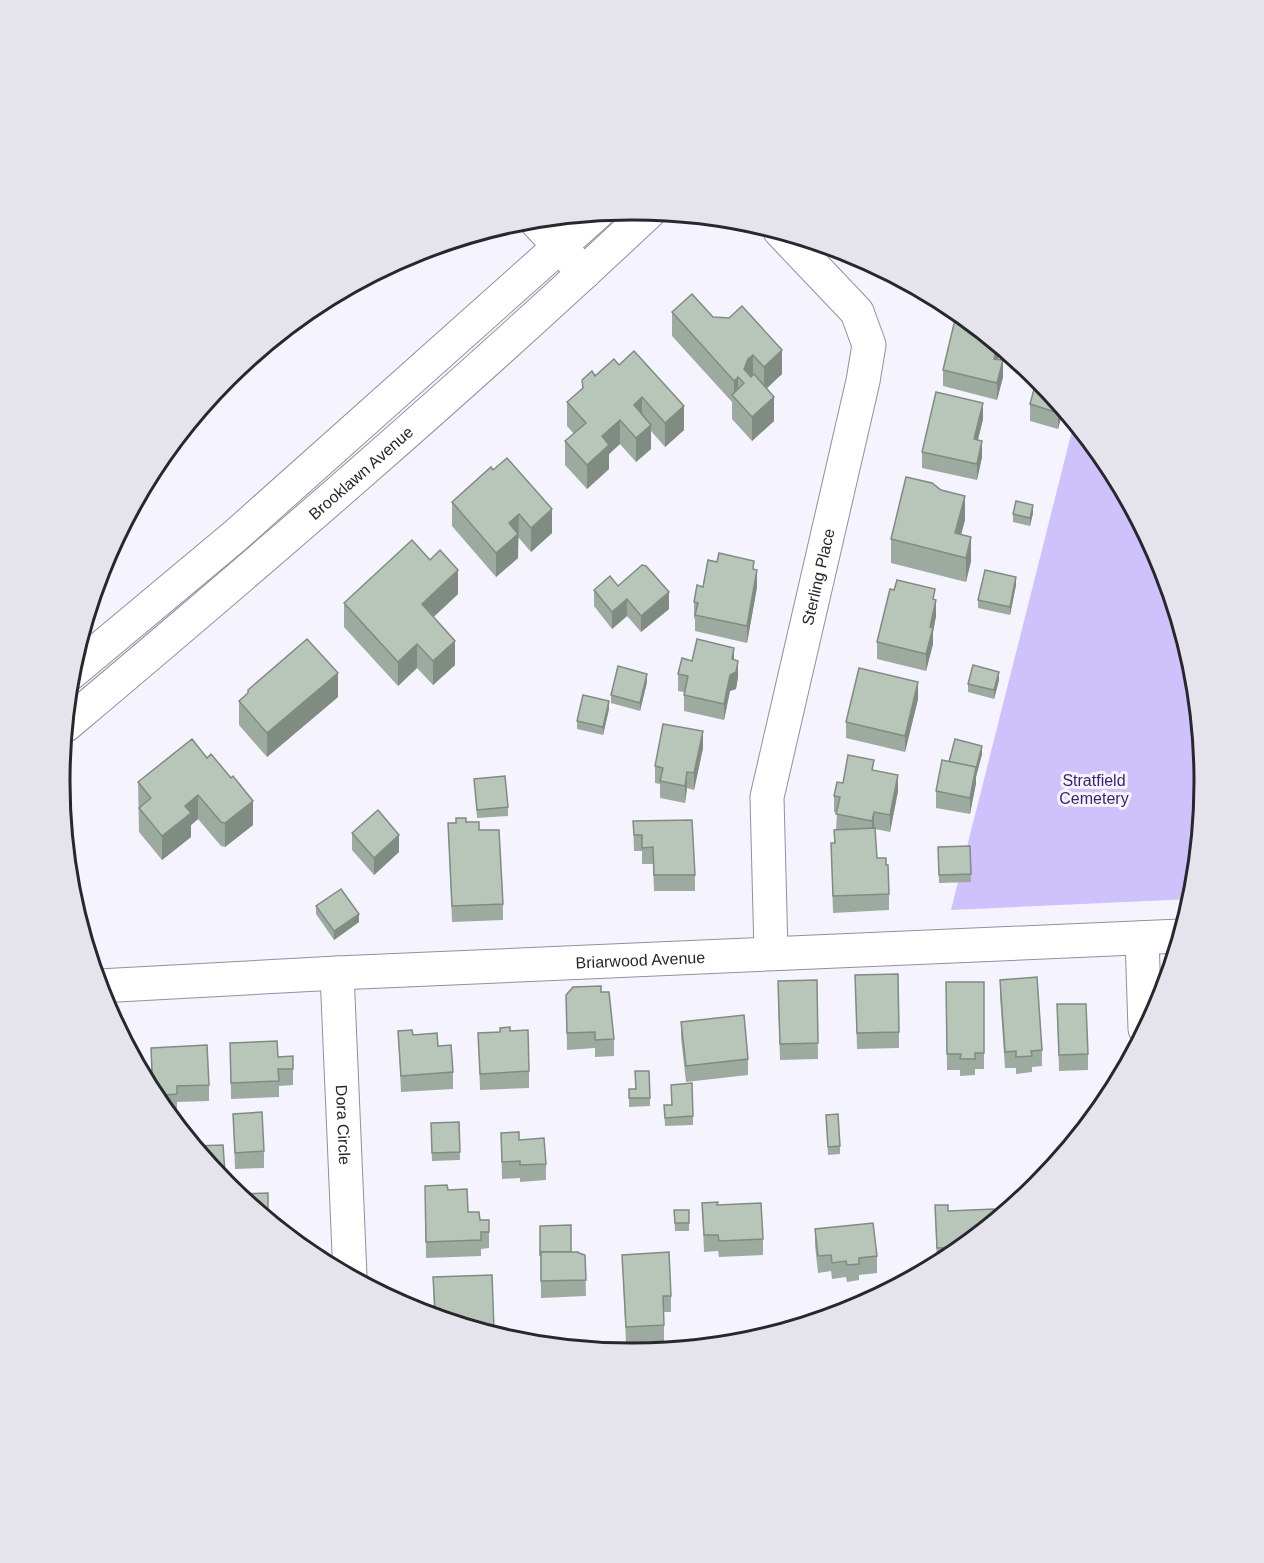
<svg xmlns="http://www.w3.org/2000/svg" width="1264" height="1563" font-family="Helvetica,sans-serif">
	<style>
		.green { fill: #cec1fc }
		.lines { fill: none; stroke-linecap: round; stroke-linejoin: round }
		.minor-casing { stroke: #928f9e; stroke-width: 35 }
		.secondary-casing { stroke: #928f9e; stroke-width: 35 }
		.minor { stroke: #fff; stroke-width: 33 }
		.secondary { stroke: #fff; stroke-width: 33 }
		.wall { fill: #9daa9f }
		.shaded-wall { fill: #808b82 }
		.building { fill: #b7c6b9; stroke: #808b82; stroke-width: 1.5 }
		.labels { text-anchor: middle; stroke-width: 6; stroke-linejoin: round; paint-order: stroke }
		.street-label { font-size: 16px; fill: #28272d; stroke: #f5f4fe }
		.park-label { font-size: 16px; fill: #3b1e6f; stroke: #f5f4fe }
		.rim { fill: none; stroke: #28272d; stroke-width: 3 }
	</style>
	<rect width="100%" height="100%" fill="#f5f4fe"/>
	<polygon class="green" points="1074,423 1108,464 1161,563 1193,670 1204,782 1193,893 1191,899 951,910"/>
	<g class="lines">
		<g class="minor-casing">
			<g id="minor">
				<polyline points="534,219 584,273"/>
				<polyline points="1142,938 1145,1029"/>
				<path id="s1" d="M771,953L767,797L863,381L869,345L857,312L780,231"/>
				<path id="s2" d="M337,973L350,1276"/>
			</g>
		</g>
		<g class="secondary-casing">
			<g id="secondary">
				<polyline points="71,673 235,536 597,213"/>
				<path id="s3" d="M66,725C264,558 461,389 650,211"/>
				<path id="s4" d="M99,986L337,973L1180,936"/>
			</g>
		</g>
		<use href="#minor" class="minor"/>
		<use href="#secondary" class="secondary"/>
	</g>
	<g class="wall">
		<polygon points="672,312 713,317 782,374 766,388 774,421 752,441 732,419 732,402 672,336"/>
		<polygon points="1001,348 998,359 1003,377 997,400 943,386 943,370"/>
		<polygon points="619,365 684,430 665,447 651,431 651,449 636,462 620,444 609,454 609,469 587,489 565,465 565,441 574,434 567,426 567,402 582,389 582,380"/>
		<polygon points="1030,404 1063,410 1058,429 1030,421"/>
		<polygon points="983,419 978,440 982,457 977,480 922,468 922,452"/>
		<polygon points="491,467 552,533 531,552 519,538 518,539 518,558 496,577 452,526 452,502"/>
		<polygon points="1033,513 1030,526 1013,522 1013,514"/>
		<polygon points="965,520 961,534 971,561 966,582 891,563 891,539"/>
		<polygon points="754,570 757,587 747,643 695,631 695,619 694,618 694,602 703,587"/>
		<polygon points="1016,585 1010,615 978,608 978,600"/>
		<polygon points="618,586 669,609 641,632 627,616 612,629 594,606 594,590"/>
		<polygon points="458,594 433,617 455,665 433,685 417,668 398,686 344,627 344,603"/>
		<polygon points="935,600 936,616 933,632 933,644 926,671 877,659 877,642"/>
		<polygon points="734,660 738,677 736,689 730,691 724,720 684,711 684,692 678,691 678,674 692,661"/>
		<polygon points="999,680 994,699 968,692 968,684"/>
		<polygon points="647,682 640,711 611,703 611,695"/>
		<polygon points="338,697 267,757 239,725 239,701"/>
		<polygon points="918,699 905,752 846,738 846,722"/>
		<polygon points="609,709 603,735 577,729 577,721"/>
		<polygon points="192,739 253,825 225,847 221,846 198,819 191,825 191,837 162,860 139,832 138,782"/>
		<polygon points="703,748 694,790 687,788 685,803 660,798 660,784 655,783 655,766"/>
		<polygon points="982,754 976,777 976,783 970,814 936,808 936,791 949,762"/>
		<polygon points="874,770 898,791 890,832 875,829 877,858 889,894 889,910 833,913 831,843 834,843 834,830 836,830 837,813 834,812 834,796 843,783"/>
		<polygon points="474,779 508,807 508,816 477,818"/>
		<polygon points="633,821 695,875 695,891 654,891 653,864 642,864 642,851 634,851"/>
		<polygon points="466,822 503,904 503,920 452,922 448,823"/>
		<polygon points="352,833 399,852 374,875 352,850"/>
		<polygon points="970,846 971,882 939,883 938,847"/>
		<polygon points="316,906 359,922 334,940 316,914"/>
		<polygon points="855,975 899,1032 899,1048 857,1049"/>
		<polygon points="817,980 818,1059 780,1060 778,997"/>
		<polygon points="1000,980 1042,1050 1042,1066 1032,1067 1032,1072 1016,1074 1016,1068 1005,1068 1000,996"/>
		<polygon points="946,982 984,982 984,1069 975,1069 975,1075 960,1076 960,1070 947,1070"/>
		<polygon points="601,992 614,1039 614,1056 595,1057 595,1048 567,1050 566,995"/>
		<polygon points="1057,1004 1088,1054 1088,1070 1059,1071"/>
		<polygon points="681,1022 748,1059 748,1075 686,1082 681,1038"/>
		<polygon points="398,1031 413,1035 438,1046 453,1072 453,1089 401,1092"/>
		<polygon points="510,1031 529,1071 529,1088 480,1090 478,1033"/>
		<polygon points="230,1043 278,1057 293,1056 293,1085 279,1086 279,1097 231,1099"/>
		<polygon points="151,1048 209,1085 209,1101 177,1102 177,1111 166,1111 156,1099 152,1091"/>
		<polygon points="629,1089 650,1098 650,1106 629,1107"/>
		<polygon points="664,1105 693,1116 693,1125 665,1126"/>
		<polygon points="233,1114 264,1151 264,1168 235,1169"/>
		<polygon points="826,1115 840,1146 840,1154 828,1155"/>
		<polygon points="459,1122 460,1160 432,1161 431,1131"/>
		<polygon points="501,1133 519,1140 546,1164 546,1180 520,1182 520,1178 502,1179"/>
		<polygon points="195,1146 225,1173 225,1181 224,1181"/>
		<polygon points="448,1190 468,1212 480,1220 489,1220 489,1248 481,1249 481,1256 426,1258 425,1202"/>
		<polygon points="702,1203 718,1205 763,1239 763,1255 719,1257 718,1251 704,1252"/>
		<polygon points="935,1205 948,1211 994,1221 950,1257 937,1264"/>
		<polygon points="674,1210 689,1210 689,1231 675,1231"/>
		<polygon points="540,1226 571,1252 585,1255 586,1296 541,1298"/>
		<polygon points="815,1229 877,1256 877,1273 859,1275 859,1280 847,1282 846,1277 832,1279 831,1271 818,1273 815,1245"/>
		<polygon points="622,1255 671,1296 671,1312 664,1312 664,1341 626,1343"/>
		<polygon points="492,1275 494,1334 434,1316 433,1277"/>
	</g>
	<g class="shaded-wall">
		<polygon points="418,252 407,261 407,256"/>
		<polygon points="288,328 241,371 241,366"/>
		<polygon points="998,345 1001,348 994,375 994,359"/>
		<polygon points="782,350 782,374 764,391 764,367"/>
		<polygon points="753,355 753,379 744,369 748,359"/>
		<polygon points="1003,360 1003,377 997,400 997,383"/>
		<polygon points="738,377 738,401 734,398 734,381"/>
		<polygon points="642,397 642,421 634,405"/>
		<polygon points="774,397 774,421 752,441 752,417"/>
		<polygon points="983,403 983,419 974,455 974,439"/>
		<polygon points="684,406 684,430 665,447 665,423"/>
		<polygon points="1060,406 1063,410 1058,429 1058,413"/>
		<polygon points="620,420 620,444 609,454 609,469 587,489 587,465 602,436"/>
		<polygon points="651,425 651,449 636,462 636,438"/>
		<polygon points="982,441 982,457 977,480 977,464"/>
		<polygon points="965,496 965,520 955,557 955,533"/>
		<polygon points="1033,505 1033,513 1030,526 1030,518"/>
		<polygon points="552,509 552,533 531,552 531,528"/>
		<polygon points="519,514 518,558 496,577 496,553 509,523"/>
		<polygon points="971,537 971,561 966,582 966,558"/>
		<polygon points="458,570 458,594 422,628 422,604"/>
		<polygon points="757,570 757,587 747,643 747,626"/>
		<polygon points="1016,577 1016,585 1010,615 1010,607"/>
		<polygon points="669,592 669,609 641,632 641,616"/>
		<polygon points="627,599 627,616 612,629 612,612"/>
		<polygon points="936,600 936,616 933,632 933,644 926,671 926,654 930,627"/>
		<polygon points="455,641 455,665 433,685 433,661"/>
		<polygon points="417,644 417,668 398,686 398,662"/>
		<polygon points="734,648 734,664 738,661 738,677 736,689 730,691 724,720 724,704"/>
		<polygon points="999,672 999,680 994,699 994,690"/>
		<polygon points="338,673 338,697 267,757 267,733"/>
		<polygon points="647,674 647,682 640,711 640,703"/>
		<polygon points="918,682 918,699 905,752 905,736"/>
		<polygon points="609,701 609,709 603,735 603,727"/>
		<polygon points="703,731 703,748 694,790 694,773"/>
		<polygon points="982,746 982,754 976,777 976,783 970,814 970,798 976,767"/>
		<polygon points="687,772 687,788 685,803 685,786"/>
		<polygon points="898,775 898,791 890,832 890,815"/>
		<polygon points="198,795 198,819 191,825 191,837 162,860 162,836 185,806"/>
		<polygon points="253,801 253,825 225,847 225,823"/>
		<polygon points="874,812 874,829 872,837 872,821"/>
		<polygon points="399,835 399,852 374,875 374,858"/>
		<polygon points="359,914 359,922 334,940 334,931"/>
	</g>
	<g class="building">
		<polygon points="692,294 713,317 729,318 742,306 782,350 764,367 753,355 748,359 744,369 751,377 754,374 774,397 752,417 732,395 744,383 738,377 734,381 672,312"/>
		<polygon points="957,311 998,345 994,359 1003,360 997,383 943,370"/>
		<polygon points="634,351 684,406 665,423 642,397 634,405 651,425 636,438 620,420 602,436 609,445 587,465 565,441 586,423 567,402 583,388 582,380 592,371 595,376 614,359 619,365"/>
		<polygon points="1037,378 1060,406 1058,413 1030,404"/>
		<polygon points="936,392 983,403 974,439 982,441 977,464 922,452"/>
		<polygon points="507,458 552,509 531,528 519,514 509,523 518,534 496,553 452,502 491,467 493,470"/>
		<polygon points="906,477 932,483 941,490 965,496 955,533 971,537 966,558 891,539"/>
		<polygon points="1016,501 1033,505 1030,518 1013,514"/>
		<polygon points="412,540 430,560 440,550 458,570 422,604 455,641 433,661 417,644 398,662 344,603"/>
		<polygon points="719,553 754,561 753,569 757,570 747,626 695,615 698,603 694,602 697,585 703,587 708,560 717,562"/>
		<polygon points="642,565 646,566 669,592 641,616 627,599 612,612 594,590 610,576 618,586"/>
		<polygon points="985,570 1016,577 1010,607 978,600"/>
		<polygon points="897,580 935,589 933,599 936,600 930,627 933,628 926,654 877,642 890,589 894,590"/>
		<polygon points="307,639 338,673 267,733 239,701 248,693 248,690"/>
		<polygon points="697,639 734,648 732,659 738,661 736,672 730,675 724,704 684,695 688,676 678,674 682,658 692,661"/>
		<polygon points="973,665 999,672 994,690 968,684"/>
		<polygon points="618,666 647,674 640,703 611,695"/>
		<polygon points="859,668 918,682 905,736 846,722"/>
		<polygon points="583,695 609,701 603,727 577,721"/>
		<polygon points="663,724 703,731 694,773 687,772 685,786 660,781 663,768 655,766"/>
		<polygon points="192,739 207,758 211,754 231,778 233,776 253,801 225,823 221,822 198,795 185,806 191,813 162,836 139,808 151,798 138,782"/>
		<polygon points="955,739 982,746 976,769 976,767 949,762"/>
		<polygon points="848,755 874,760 872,770 898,775 890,815 874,812 872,821 836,814 840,797 834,796 837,782 843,783"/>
		<polygon points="942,760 976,767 970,798 936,791"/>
		<polygon points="505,776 508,807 477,810 474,779"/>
		<polygon points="378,810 399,835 374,858 352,833"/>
		<polygon points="456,818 466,818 466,822 479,822 479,830 499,830 503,904 452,906 448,823 456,823"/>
		<polygon points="692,820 695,875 654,875 653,847 642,848 642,835 634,835 633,821"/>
		<polygon points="875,828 877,858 886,858 886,865 888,865 889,894 833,896 831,843 835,843 834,830"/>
		<polygon points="970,846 971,874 939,875 938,847"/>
		<polygon points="341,889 359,914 334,931 316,906"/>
		<polygon points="898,974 899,1032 857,1033 855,975"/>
		<polygon points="1037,977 1042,1050 1031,1051 1032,1056 1016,1057 1016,1051 1005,1052 1000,980"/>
		<polygon points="817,980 818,1043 780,1044 778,981"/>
		<polygon points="946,982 984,982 984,1053 975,1053 975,1059 960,1059 961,1054 947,1054"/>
		<polygon points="601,986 601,992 609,992 614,1039 595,1040 595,1032 567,1033 566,995 573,987"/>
		<polygon points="1057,1004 1086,1004 1088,1054 1059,1055"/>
		<polygon points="744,1015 748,1059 686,1066 681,1022"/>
		<polygon points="510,1027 510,1031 528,1030 529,1071 480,1074 478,1033 500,1032 500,1028"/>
		<polygon points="412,1030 413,1035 437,1033 438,1046 451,1045 453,1072 401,1076 398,1031"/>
		<polygon points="277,1041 278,1057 293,1056 293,1069 278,1069 279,1081 231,1083 230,1043"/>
		<polygon points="207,1045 209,1085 177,1086 177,1094 154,1096 153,1093 151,1048"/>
		<polygon points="635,1071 649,1071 650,1098 629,1098 629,1089 636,1089"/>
		<polygon points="692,1083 693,1116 665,1118 664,1105 672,1105 671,1085"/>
		<polygon points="262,1112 264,1151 235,1153 233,1114"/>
		<polygon points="838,1114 840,1146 828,1147 826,1115"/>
		<polygon points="459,1122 460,1152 432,1153 431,1123"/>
		<polygon points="519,1132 519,1140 544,1138 546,1164 520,1165 520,1161 502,1162 501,1133"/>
		<polygon points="223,1145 225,1173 217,1173 195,1146"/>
		<polygon points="447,1185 448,1190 467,1189 468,1212 479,1212 480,1220 489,1220 489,1232 481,1232 481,1240 426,1242 425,1186"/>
		<polygon points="268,1193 268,1220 237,1194"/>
		<polygon points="718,1202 717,1205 761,1203 763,1239 719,1241 718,1235 704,1235 702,1203"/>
		<polygon points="935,1205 948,1205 948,1211 994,1209 994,1221 956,1252 956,1247 937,1248"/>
		<polygon points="674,1210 689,1210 689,1223 675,1223"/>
		<polygon points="873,1223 877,1256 859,1258 859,1264 847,1265 846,1261 832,1263 831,1255 818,1256 815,1229"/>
		<polygon points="571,1225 571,1252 541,1252 540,1256 540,1226"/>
		<polygon points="541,1252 578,1252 579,1253 585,1255 586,1280 541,1281"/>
		<polygon points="669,1252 671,1296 663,1296 664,1325 626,1327 622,1255"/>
		<polygon points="492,1275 494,1330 482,1331 476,1329 476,1328 473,1328 438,1317 438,1311 435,1310 433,1277"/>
	</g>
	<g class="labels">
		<g class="street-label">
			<text dy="6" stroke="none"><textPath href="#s3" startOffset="388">Brooklawn Avenue</textPath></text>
			<text dy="6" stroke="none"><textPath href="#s1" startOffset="382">Sterling Place</textPath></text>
			<text dy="6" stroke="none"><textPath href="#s4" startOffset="542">Briarwood Avenue</textPath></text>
			<text dy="6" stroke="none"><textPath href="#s2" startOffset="152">Dora Circle</textPath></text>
		</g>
		<g class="park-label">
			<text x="1094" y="786">Stratfield<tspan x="1094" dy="18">Cemetery</tspan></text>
		</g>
	</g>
	<path d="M0 0H1264V1563H0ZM631 220H633A561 561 0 0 1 1194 781V782A561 561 0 0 1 633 1343H631A561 561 0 0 1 70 782V781A561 561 0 0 1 631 220Z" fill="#e5e4ed" fill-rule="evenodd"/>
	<path class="rim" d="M631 220H633A561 561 0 0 1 1194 781V782A561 561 0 0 1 633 1343H631A561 561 0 0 1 70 782V781A561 561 0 0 1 631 220Z"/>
</svg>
